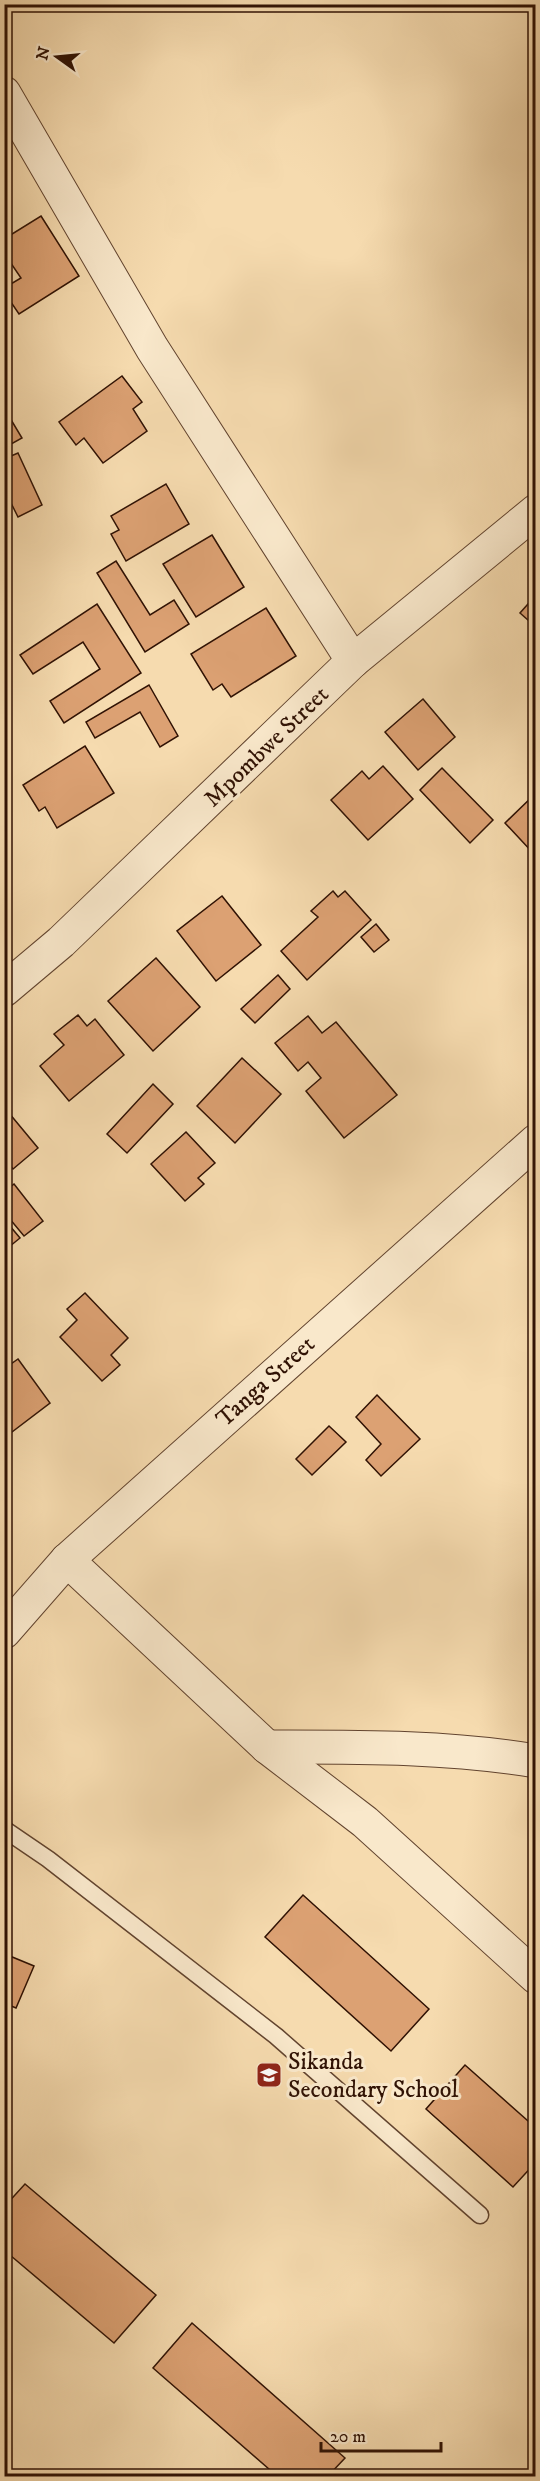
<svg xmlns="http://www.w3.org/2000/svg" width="540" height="2481" font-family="'IM FELL DW Pica',serif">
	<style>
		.building { fill: #dca173; stroke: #301204; stroke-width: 1.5 }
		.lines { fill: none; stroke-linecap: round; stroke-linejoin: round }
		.lane-casing { stroke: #62442f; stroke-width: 19 }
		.street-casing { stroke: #62442f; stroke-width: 35 }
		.lane { stroke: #f9e8cb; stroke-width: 16 }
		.street { stroke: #f9e8cb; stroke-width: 33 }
		.labels { text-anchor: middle; stroke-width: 6; stroke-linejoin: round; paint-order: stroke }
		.street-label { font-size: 24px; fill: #301204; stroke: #f9e8cb }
		.poi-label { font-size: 24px; fill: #301204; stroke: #f9e8cb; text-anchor: start }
	</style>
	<rect width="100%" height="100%" fill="#f6dbaf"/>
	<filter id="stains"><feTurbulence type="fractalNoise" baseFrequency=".00333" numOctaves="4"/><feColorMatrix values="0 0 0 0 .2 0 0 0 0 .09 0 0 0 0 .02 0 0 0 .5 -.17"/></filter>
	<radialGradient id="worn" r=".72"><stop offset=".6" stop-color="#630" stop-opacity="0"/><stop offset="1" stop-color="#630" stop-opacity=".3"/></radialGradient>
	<g class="building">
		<polygon points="41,216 79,276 19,314 4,292 4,288 21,278 4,253 4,239"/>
		<polygon points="122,376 142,402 133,409 147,431 103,463 84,438 76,445 59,422"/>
		<polygon points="4,408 22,438 4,448"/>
		<polygon points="18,453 42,505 18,517 4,489 4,459"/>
		<polygon points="166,484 189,524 126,561 111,534 119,530 111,516"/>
		<polygon points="212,535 244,587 196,617 163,564"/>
		<polygon points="116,561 150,615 174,600 189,624 145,652 97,573"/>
		<polygon points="536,595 536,627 520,613"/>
		<polygon points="97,604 141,673 64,723 50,701 100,669 83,642 33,674 20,655"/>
		<polygon points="266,608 296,656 231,697 222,684 213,690 191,654"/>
		<polygon points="149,685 178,736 160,747 140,712 95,738 86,722"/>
		<polygon points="423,699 455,737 418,770 385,732"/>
		<polygon points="85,746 114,793 57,828 45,807 39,811 23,785"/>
		<polygon points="383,766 413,799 368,840 331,800 362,771 369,779"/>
		<polygon points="442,768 493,820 470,843 420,790"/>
		<polygon points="536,793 536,850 533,853 505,823"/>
		<polygon points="333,891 338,897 345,891 371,920 307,980 281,951 318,917 311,911"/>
		<polygon points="222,896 261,945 216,981 177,931"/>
		<polygon points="376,924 389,940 374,952 361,937"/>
		<polygon points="156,958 200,1007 153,1051 108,1001"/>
		<polygon points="278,975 290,989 255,1023 241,1009"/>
		<polygon points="78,1015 87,1026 95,1019 124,1055 69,1101 40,1066 64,1045 54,1034"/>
		<polygon points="308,1016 322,1033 336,1022 397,1095 344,1138 306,1091 321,1078 308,1062 298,1071 275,1043"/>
		<polygon points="242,1058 281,1094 235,1143 197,1106"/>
		<polygon points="153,1084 173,1104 127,1153 107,1134"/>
		<polygon points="4,1107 38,1148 13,1169 4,1159"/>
		<polygon points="186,1132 215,1163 198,1178 204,1184 185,1201 151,1164"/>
		<polygon points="14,1184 43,1221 24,1236 4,1212 4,1192"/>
		<polygon points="4,1219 20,1238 4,1251"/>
		<polygon points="85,1293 128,1338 111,1355 120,1365 102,1381 60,1337 77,1320 67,1309"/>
		<polygon points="18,1359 50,1403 8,1435 4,1430 4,1369"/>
		<polygon points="377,1395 420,1439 381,1476 366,1460 381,1444 356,1417"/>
		<polygon points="329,1426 346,1442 312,1475 296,1459"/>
		<polygon points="303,1895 429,2009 391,2051 265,1937"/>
		<polygon points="5,1954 34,1966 16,2008 4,2003"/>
		<polygon points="465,2065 536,2128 536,2162 513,2187 426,2109"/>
		<polygon points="25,2184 156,2295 114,2343 4,2250 4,2207"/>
		<polygon points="192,2323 345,2458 328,2476 277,2476 153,2368"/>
	</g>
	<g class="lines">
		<g class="lane-casing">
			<polyline id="lane" points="4,1829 48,1859 276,2036 480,2215"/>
		</g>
		<g class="street-casing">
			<g id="street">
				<polyline points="4,93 152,348 353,661"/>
				<polyline points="4,990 61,942 353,661 536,511"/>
				<polyline points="67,1560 267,1747 365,1822 536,1977"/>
				<polyline points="4,1632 67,1560 536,1141"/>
				<path d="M267,1747C357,1747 446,1746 536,1761"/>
			</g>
		</g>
		<use href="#lane" class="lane"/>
		<use href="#street" class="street"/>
	</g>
	<defs>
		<g id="school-square" transform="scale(1.35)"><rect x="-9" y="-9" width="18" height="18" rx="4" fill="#8f2418" stroke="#f9e8cb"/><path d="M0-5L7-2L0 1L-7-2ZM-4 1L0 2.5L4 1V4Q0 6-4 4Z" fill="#fff"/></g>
	</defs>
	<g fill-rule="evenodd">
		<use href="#school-square" x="269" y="2075"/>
	</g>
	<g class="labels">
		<g class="street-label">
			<text transform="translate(266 746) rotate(-44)" y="8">Mpombwe Street</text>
			<text transform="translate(265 1381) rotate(-42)" y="8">Tanga Street</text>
		</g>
		<g class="poi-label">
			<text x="288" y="2069">Sikanda<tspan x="288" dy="28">Secondary School</tspan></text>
		</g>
	</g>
	<rect width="540" height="2481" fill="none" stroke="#f6dbaf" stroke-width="24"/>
	<rect x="6" y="6" width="528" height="2469" fill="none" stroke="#301204" stroke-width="3"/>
	<rect x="12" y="12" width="516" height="2457" fill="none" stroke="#301204" stroke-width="1.5"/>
	<g transform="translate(57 57) rotate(285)" stroke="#f9e8cb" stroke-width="4.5" paint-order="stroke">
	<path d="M0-4.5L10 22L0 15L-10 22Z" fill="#301204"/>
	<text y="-9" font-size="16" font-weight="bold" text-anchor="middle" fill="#301204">N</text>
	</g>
	<path d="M321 2442v9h120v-9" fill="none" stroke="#301204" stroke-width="3"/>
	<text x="330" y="2442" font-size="18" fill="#301204" stroke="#f9e8cb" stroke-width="4.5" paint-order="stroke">20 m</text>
	<rect width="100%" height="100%" filter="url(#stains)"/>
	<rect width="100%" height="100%" fill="url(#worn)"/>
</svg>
